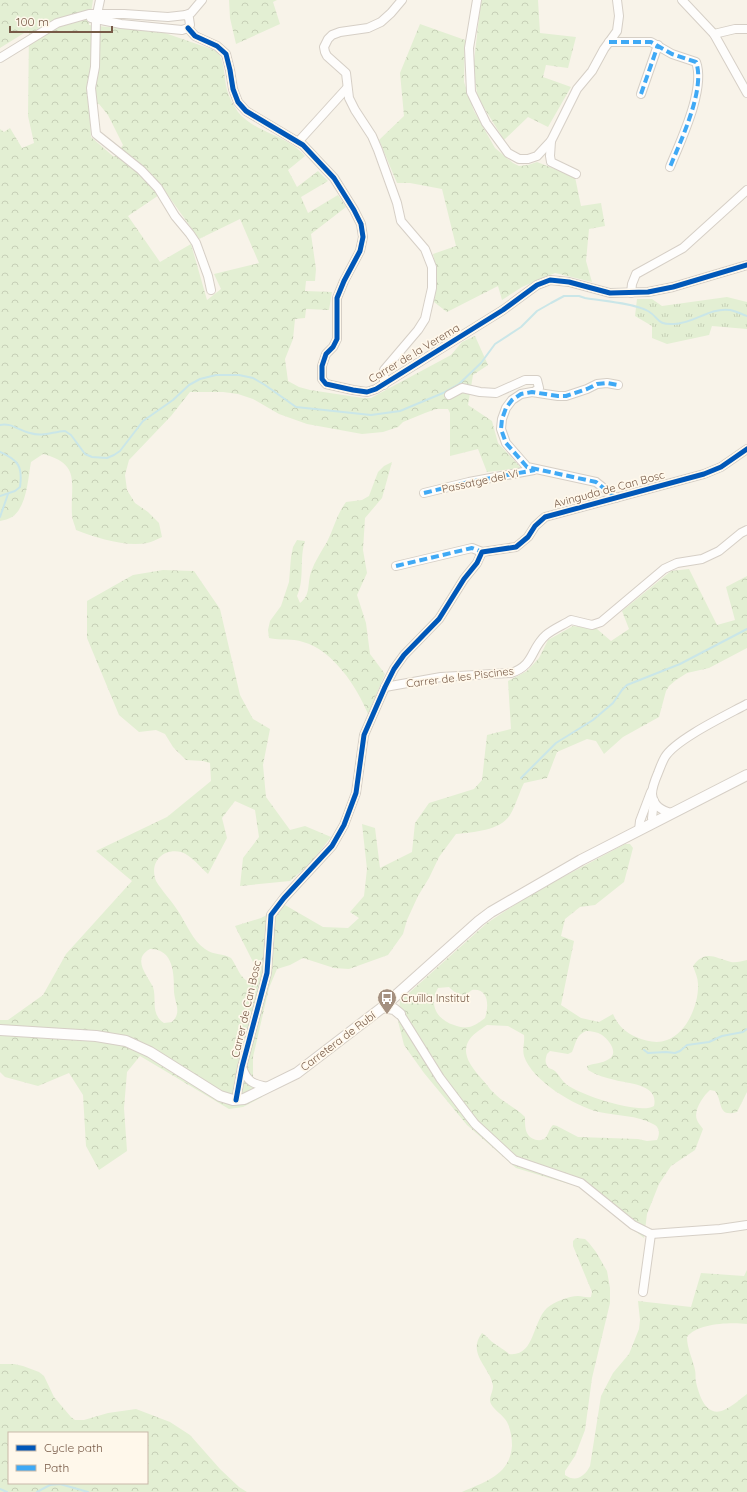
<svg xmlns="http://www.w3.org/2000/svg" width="747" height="1492" font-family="Quicksand,sans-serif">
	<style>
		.grass { fill: url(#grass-tufts) }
		.forest { fill: url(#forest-crowns); fill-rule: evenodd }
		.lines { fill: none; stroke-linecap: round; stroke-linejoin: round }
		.stream { stroke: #cae6e8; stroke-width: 2 }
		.minor-casing { stroke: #d6cfc6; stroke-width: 10 }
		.tertiary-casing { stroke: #d6cfc6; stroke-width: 12 }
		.minor { stroke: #fefdfc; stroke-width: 8 }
		.tertiary { stroke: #fefdfc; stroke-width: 10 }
		.quiet { stroke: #3fa9f5; stroke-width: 4; stroke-dasharray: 8 4; stroke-linecap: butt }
		.cycleway-casing { stroke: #fff8eb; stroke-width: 8 }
		.cycleway { stroke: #0057b8; stroke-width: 5 }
		.labels { text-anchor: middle; stroke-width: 3.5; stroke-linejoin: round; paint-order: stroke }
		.street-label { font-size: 11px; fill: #775a47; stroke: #fff8eb }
		.poi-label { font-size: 11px; fill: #775a47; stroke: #fff8eb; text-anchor: start }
	</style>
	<defs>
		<pattern id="grass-tufts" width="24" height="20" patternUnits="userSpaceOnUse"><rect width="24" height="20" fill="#e3efd3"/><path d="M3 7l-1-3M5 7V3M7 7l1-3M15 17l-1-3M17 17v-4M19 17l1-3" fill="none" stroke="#c6cfb6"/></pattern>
		<pattern id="forest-crowns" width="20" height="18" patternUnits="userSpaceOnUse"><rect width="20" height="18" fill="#e3efd3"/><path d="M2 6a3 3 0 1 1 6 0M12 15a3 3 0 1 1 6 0" fill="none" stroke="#c6cfb6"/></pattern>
	</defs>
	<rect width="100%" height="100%" fill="#f8f3e9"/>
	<polygon class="grass" points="727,297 747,302 747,329 712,326 709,335 667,344 652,338 652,326 635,316 637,299 652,299 662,306"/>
	<g class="forest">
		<path d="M0,0H93L89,25L165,33L217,51C225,61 224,78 227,90C229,97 234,106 238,112C255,133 286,134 305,156L288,170L297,187L318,171L328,181L301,197L308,213L338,195L346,207L311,234L316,269L315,281H306L305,291L332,292L329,310L306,309L305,318L295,319L293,339L285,359L288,381L299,387L310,390L363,398H371L451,355L462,342L475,336L488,365L473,375L468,405L492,421L498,443L521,468L487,472L478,449L450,456V413L448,409H436L425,413L403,422L398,427L383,432L362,434L307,424L279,414L253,399L238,394L223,392H190L171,416L129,460L125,475L127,490L135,503L148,512L159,523L162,537C157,539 152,542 147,543C126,547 96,538 76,530C75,525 72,520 72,515C70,484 82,464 43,454L31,462C28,478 27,507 12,517C9,519 4,520 0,521V129L4,132L10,128L22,148L34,143L28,116L29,30L0,48ZM99,104L108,115L123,145L114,157L91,137L89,105ZM165,191L199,239L240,219L259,263L214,274L221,289L207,300L191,244L160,262L128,216Z"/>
		<polygon points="229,0 277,0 273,2 280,24 236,44 230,18"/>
		<polygon points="481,0 538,0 540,33 576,37 568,68 546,65 543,77 571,87 548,127 528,117 504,140 478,98 473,70"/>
		<polygon points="420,24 465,40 464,82 474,111 495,148 513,163 519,166 528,165 537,162 575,177 581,206 601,203 605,226 589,229 586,261 592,282 555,273 522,287 502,300 498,286 447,312 434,302 437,272 433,254 456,246 442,189 410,183 397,183 379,140 404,116 400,73"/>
		<path d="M392,462L382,498L365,518L363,550L367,573L357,595L366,623L370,654L385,674L368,714C357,687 333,650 303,642C292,638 280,641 269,638L268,630L270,621L281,606L289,582L291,557L293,547L297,540L305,541C299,559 305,579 297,596L300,603C311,595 307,584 311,572C315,561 321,552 327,542C334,528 337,514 346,502L362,500L369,496L378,472L384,466Z"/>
		<path d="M689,569L717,625L735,620L726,587L747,576V648L709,668L687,673L676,680L669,686L666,691L659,717L623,737L604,754L596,741L587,739L557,752L547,778L524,783C519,793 516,805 510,815C500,831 473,832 456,834L439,857L429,878L418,896L407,920L403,934L388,955L349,969L334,968L303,958L290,965L277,969L269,988L253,1057V1081L262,1097L243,1107L229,1109L140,1056L127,1072L124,1108L127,1151L99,1170L86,1146L83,1095L69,1073L38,1086L5,1077L0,1072V1020H8L43,995L66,954L132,881L96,851L167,817L211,781L210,763L203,761L186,760L173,747L165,734L156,730L139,732L119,715L87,638V601L133,575L163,570L194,571L220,609L240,695L253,719L270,729L263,765L266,797L290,830L305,826L331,837L311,863L290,881L240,886L243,858L259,837L255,810L235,801L222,818L227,838L208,874C200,867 191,855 181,852C162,848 149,863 156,881C162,891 171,900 178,911C186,923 193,941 205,949C215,956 223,953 231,958C237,966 241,981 251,982L256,976L255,966L235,926L261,918L285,905L323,927L348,928L359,918L350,912L364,896L367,869L362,824L375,828L380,868L412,852L415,823L429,803L474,789L482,780L487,735L511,729L508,681L527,671L539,658L548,640L573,626L597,629L611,641L629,629L622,611L671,571ZM150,949C174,949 174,974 174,992C175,1004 182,1012 172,1022L164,1023C150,1014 157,999 153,987C148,976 131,959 150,949Z"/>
		<path d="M625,844H630L633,848L624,882L595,905L580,907L565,919L561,936L574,941L561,1005L581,1018L599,1022L613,1014C618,1026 625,1032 636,1037C646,1041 657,1044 667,1040C687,1033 699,1004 698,984C698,978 695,972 693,966C705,949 715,958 731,962C736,963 742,961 747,960V1092L737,1112C717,1118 723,1101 715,1091L710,1090C703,1096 693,1111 697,1120C698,1123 701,1126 703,1129L695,1150L671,1166L659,1184L647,1214L644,1238L579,1187L516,1168L467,1125L424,1073L404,1045L398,1021L400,1001L487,923L533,893ZM449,987C457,995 463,998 472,990C489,988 489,1006 485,1018C481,1021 475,1026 469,1027C464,1028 459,1027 454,1025C437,1020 428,1004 438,988ZM487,1025L508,1026L524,1035C525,1042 522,1049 524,1056C532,1081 575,1106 599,1112C617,1116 637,1115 653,1124C660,1127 660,1134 657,1140L647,1141L638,1139L578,1137L557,1126L553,1125C549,1129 549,1133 546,1137C542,1143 530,1140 527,1133C525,1129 525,1122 525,1117C515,1107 502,1102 493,1092C490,1090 489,1087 487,1085C478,1074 460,1058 468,1042C472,1034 480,1030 487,1025ZM586,1031C592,1031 597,1032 602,1035C609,1040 619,1053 609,1059C602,1064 594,1063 587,1066L588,1070C596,1075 606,1078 615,1080C629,1084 659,1084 654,1106C640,1115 581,1095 567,1085C562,1081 559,1075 555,1071C551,1068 547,1069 546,1063C545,1061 546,1057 547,1054L550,1051L568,1054L572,1052C576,1043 576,1035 586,1031Z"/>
		<path d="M576,1238L585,1239L589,1243L596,1252L607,1271L610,1288V1303L592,1378L585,1430L575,1456L565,1471V1475C576,1483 585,1476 590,1466L601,1396L613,1373L629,1354L639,1329L640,1320L638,1301L691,1307L701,1273L744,1276L747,1270V1324C731,1322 697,1323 687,1337C687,1349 693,1359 695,1370C696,1374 695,1378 696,1382C699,1395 706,1418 724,1410C733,1406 740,1399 747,1394V1492H462C485,1482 510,1475 512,1446C512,1438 511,1430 507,1422C503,1415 495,1411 491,1404C488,1398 493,1393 493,1386C491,1368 466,1354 482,1333C487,1336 490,1341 495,1344C500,1348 504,1349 509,1354C535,1357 532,1322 547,1308C554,1302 569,1296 578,1296C583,1296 586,1298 591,1297L592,1292L573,1246V1241Z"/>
		<path d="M0,1364H14L23,1366L39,1372L44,1376L54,1397L71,1417L75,1420H84L108,1413L136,1409L170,1422L190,1435L220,1469L239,1487L247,1492H0ZM9,1433H147V1483H9Z"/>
	</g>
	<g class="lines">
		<g class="stream">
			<path d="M0,425C10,422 20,431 30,433C42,437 52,432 65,431L71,435L85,454L92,457L107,458L114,455L120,451L143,421L173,400L189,385L200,379L216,375H239L253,378L265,385L296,407L371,415L400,411L443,393L459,384L481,363L495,344L521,327L537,311L551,303L564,296H579L585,298C602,301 634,303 648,311C660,318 656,325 674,324C693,324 710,307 730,310C736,311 741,314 747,316"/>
			<path d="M0,452C18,460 23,466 20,487L15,491L0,496"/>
			<polyline points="0,517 8,494"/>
			<polyline points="521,778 556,743 593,720 613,703 622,690 627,685 680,664 747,629"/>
			<polyline points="644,1050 648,1053 666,1052 675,1053 680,1051 687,1045 709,1042 722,1036 743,1032 747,1029"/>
			<polyline points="0,1489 7,1492"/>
			<polyline points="37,1492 50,1485 60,1484 88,1492"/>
		</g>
		<g class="minor-casing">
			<g id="minor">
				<polyline points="100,0 96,19 95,67 91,88 96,134 141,170 158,188 175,216 190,234 196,243 208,276 211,290"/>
				<polyline points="477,0 469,48 471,92 486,123 508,153 519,159 528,159 537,156 551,141 577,89 592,71 604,49 617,31 619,16 617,0"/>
				<polyline points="682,0 714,34 747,93"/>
				<polyline points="186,15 191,13 202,0"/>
				<polyline points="91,18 121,24 182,30 188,28 190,25 189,18 186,15"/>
				<polyline points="188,28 195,36 217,46 226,54 230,70 233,89 238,102 246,111 303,145 334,178 354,210 361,224 363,237 360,251 344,281 337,298 337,339 333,347 326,354 322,366 322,379 326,384 353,390 367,392 376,389 503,310 537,285 550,280 569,282 610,293 648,292 673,287 747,265"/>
				<polyline points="714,34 735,29 747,29"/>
				<path d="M609,42H651L672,54L696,62C706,89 680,142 670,167"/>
				<polyline points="0,58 57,23 89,14 124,14 168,17 186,15"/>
				<polyline points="641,94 658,45"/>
				<polyline points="551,141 550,156 551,162 576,174"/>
				<polyline points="298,142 347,88"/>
				<polyline points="631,293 632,284 636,274 683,248 747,190"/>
				<polyline points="384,385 384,370 418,330 425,319 432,288 432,267 425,249 401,221 397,203 378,150 372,136 355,110 349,98 346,73 327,56 325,52 324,47 328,39 332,35 340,32 368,28 381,22 391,13 402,0"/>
				<polyline points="449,395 462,388 480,392 496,393 525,380 537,380 539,388 534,392"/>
				<polyline points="424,493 469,482 534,470"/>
				<polyline points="616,498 596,482 527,467 506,443 501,429 502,419 506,408 512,400 521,394 532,392 558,396 566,396 587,389 597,384 607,383 618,385"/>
				<polyline points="396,566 472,548 482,552"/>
				<path d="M385,687L441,677L511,673C535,665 530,649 546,635C553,629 563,625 571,620L592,625L601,622L664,569L677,563L702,559L719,551L741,533L747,530"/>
				<path d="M672,813C662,811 653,805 652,794C652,787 655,780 658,773C660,768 662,762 665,757C676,739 727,715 747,704"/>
				<polyline points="653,823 652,818 654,801"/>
				<polyline points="639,830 640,821 651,792"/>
				<polyline points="400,1014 440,1078 468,1115 475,1124 514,1160 581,1183 633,1225 651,1234 720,1229 747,1225"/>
				<path d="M242,1067C247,1082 253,1084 268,1087"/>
				<polyline points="236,1100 242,1067 267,973 271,915 284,898 332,846 344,825 356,793 364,735 385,687 394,669 404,655 439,619 464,579 477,563 482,552 516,547 528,537 535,526 545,517 704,474 721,467 747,449"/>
				<polyline points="643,1292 651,1234"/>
			</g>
		</g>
		<g class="tertiary-casing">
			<g id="tertiary">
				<polyline points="383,1007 394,1009 400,1014"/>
				<polyline points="0,1030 96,1036 126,1041 150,1052 220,1096 233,1100 244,1099 297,1073 383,1007 479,921 491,912 581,860 747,775"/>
			</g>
		</g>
		<use href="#minor" class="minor"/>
		<use href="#tertiary" class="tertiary"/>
		<g class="quiet">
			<path d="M609,42H651L672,54L696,62C706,89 680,142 670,167"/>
			<polyline points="641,94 658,45"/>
			<polyline points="424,493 469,482 535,470"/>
			<polyline points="616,498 596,482 527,467 506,443 501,429 502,419 506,408 512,400 521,394 532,392 558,396 566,396 587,389 597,384 607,383 618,385"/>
			<polyline points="396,566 472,548 482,552"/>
		</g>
		<g class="cycleway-casing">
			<g id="cycleway">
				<polyline points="188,28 195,36 217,46 226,54 230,70 233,89 238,102 246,111 303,145 334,178 354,210 361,224 363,237 360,251 344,281 337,298 337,339 333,347 326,354 322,366 322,379 326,384 353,390 367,392 376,389 503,310 537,285 550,280 569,282 610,293 648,292 673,287 747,265"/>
				<polyline points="236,1100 242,1067 267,973 271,915 284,898 332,846 344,825 356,793 364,735 385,687 394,669 404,655 439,619 464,579 477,563 482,552 516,547 528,537 535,526 545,517 704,474 721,467 747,449"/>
			</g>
		</g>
		<use href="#cycleway" class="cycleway"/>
	</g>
	<defs>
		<g id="bus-pin" transform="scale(1)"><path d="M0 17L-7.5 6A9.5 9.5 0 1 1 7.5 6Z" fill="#a49080" stroke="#fff8eb"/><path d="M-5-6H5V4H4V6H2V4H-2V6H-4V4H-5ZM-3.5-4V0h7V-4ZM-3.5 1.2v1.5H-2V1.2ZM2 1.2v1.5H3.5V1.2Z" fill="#fff"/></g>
	</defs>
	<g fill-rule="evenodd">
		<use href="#bus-pin" x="387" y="998"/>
	</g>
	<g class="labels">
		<g class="street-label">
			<text transform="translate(414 353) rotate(-31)" y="4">Carrer de la Verema</text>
			<text transform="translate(480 481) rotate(-12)" y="4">Passatge del Vi</text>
			<text transform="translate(609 489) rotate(-15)" y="4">Avinguda de Can Bosc</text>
			<text transform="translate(460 677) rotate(-7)" y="4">Carrer de les Piscines</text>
			<text transform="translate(246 1009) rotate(-77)" y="4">Carrer de Can Bosc</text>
			<text transform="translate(338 1041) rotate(-37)" y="4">Carretera de Rubí</text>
		</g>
		<g class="poi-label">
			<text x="401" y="1002">Cruïlla Institut</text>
		</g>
	</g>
	<rect x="8" y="1432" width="140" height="52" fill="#fff8eb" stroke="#c9b9a9"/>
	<rect x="16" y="1445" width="20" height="6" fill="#0057b8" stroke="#c9b9a9"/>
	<text x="44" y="1452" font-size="12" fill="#775a47">Cycle path</text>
	<rect x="16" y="1465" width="20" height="6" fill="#3fa9f5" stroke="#c9b9a9"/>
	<text x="44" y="1472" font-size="12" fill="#775a47">Path</text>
	<path d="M10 26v6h102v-6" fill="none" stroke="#775a47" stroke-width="2"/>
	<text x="16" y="26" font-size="12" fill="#775a47" stroke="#fff8eb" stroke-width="3" paint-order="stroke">100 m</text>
</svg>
